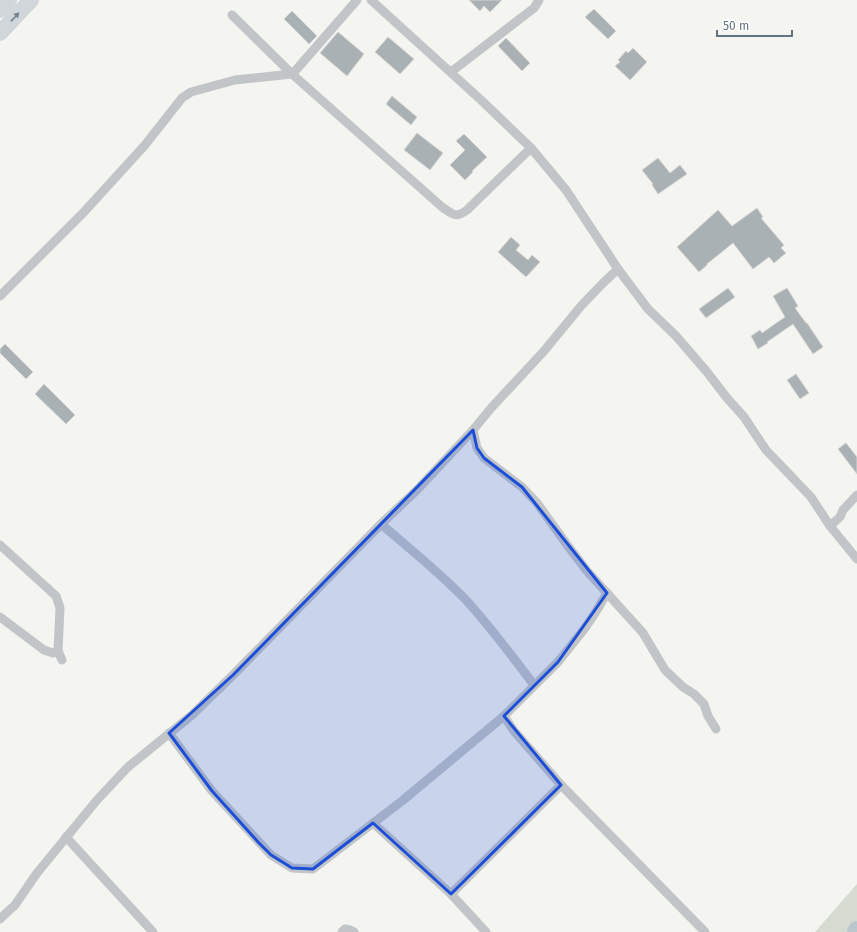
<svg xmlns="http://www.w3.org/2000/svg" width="857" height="932" font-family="'Fira Sans',sans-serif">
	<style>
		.green { fill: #d5dbd1 }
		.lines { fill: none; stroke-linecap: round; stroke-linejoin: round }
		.river { stroke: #bac6cb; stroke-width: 18 }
		.building { fill: #a9b1b5; stroke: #d5d5d3 }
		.street { stroke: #c1c5c8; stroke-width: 9 }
		.highway { stroke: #d1d6da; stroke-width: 16 }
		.oneway { fill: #74838e }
		.marked { fill: #1d4ed8; fill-opacity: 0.2; stroke: #1d4ed8; stroke-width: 3; stroke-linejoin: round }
	</style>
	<rect width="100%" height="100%" fill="#f4f4f0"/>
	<polygon class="green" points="857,884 857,932 815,932"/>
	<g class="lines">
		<polyline class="river" points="856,932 857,930"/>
	</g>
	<g class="building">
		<polygon points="469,0 502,0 490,12 484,6 480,11"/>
		<polygon points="594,9 616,31 608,39 585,17"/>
		<polygon points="292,11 317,36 309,44 284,19"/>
		<polygon points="338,32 364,54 347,76 320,53"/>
		<polygon points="388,37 414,59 400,74 375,52"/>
		<polygon points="506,38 530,63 522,71 498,46"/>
		<polygon points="633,48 647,62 630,80 615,66 620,62 618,60 626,51 628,53"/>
		<polygon points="392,96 417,117 411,125 386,104"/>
		<polygon points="417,133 443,153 430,170 404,150"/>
		<polygon points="464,134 487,157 472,171 473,172 465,180 450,165 465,150 456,141"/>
		<polygon points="658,158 670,173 680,165 687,174 658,194 652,185 653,184 642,170"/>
		<polygon points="757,208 763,217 761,218 784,245 781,248 786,253 774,263 769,257 753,269 733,243 707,264 707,265 699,272 677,247 718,210 732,226"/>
		<polygon points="511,237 520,245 516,250 528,260 532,255 540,262 526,277 498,252"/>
		<polygon points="728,288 735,297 706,318 699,309"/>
		<polygon points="787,288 798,306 795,308 806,323 807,323 823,347 813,354 793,324 767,342 768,343 758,349 751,336 760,330 762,333 785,317 773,296"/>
		<polygon points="5,344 33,372 26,379 0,353 0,349"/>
		<polygon points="796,374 809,393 800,399 787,380"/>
		<polygon points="44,384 75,415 66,424 35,394"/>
		<polygon points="846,443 857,457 857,474 838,449"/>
	</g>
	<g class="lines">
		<g class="street">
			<path d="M232,15L292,74L442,207C453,214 455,219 467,210L531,148"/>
			<polyline points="451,72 534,8 539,0"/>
			<polyline points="618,269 648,309 676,336 707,372 727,398 744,417 766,450 811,497 830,526 857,559"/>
			<polyline points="0,296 84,212 145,145 182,98 191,92 235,80 292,74 296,70 357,0"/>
			<polyline points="473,430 477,448 484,458 522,487 537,503 568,546 587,571 643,633 665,670 683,687 694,694 704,704 708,716 716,729"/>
			<path d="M381,524C410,549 439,572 465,599C490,626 512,656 534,685"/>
			<polyline points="830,526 840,517 843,510 857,495"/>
			<polyline points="0,545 56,596 60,608 58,651 62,660"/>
			<polyline points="607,593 597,610 585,628 558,662 504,716 514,731 561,785 705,932"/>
			<polyline points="0,617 44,650 53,653 58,651"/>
			<polyline points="169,733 212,791 271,855 292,868 313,869 402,801 504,716"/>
			<polyline points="373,823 451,894"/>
			<polyline points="66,837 153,932"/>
			<polyline points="0,919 15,905 37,873 97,800 128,767 192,715 233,675 381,524 417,490 473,430 492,407 544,351 581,306 603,283 618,269 566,190 531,148 481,100 371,0"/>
			<polyline points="342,932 345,929 350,930 354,932"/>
			<polyline points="486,932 451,894 561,785"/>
		</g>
		<g class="highway">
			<polyline points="0,10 9,0"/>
			<polyline points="0,33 31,0"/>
		</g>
	</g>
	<defs><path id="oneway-solid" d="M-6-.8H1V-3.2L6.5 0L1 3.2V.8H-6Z"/></defs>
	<use class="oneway" href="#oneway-solid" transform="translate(15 17) rotate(-47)"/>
	<path class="marked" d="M473,430L477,448L484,458L522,487L607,593L558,662L504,716L561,785L451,894L373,823L313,869L292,868L271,855L258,842L212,791L169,733L233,675Z"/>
	<path d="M717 30v6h75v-6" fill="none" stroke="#637481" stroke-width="2"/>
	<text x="723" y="30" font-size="12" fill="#637481" stroke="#ffffff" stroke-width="3" paint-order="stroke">50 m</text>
</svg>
